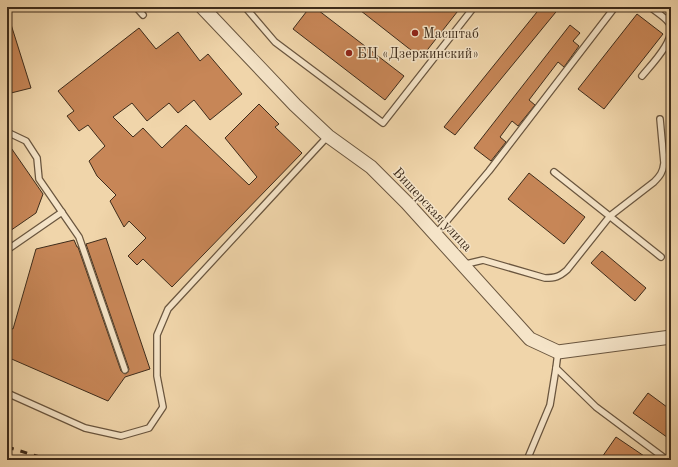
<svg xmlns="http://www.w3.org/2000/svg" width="678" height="467" font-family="'Old Standard TT',serif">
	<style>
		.building { fill: #c78657; stroke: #3e2c1b }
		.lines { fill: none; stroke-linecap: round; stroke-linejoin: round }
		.service-casing { stroke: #6a563f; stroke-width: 8 }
		.tertiary-casing { stroke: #6a563f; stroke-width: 15 }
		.service { stroke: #f5e4c8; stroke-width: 5.5 }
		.tertiary { stroke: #f5e4c8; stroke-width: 13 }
		.rail { stroke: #3e2c1b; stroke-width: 3; stroke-dasharray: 7 7; stroke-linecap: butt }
		.poi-dot { fill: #8f2418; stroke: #f5e4c8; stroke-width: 1.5 }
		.labels { text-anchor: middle; stroke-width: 3; stroke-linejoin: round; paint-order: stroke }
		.poi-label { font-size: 14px; fill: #3e2c1b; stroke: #f5e4c8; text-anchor: start }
		.street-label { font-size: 14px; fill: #3e2c1b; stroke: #f5e4c8 }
	</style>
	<rect width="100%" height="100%" fill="#f0d5aa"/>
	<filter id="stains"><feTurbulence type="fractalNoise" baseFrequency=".005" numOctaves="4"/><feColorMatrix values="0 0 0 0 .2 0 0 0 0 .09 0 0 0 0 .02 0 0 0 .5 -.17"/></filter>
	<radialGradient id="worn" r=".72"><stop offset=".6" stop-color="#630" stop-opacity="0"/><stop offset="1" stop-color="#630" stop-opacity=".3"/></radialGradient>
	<g class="building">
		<polygon points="310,7 314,7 404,76 385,100 293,29"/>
		<polygon points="356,7 461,7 421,58"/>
		<polygon points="541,7 560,7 455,135 444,127"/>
		<polygon points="637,14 663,34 604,109 578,89"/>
		<polygon points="7,18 9,18 31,88 7,94"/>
		<polygon points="570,25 580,33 573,41 579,46 564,67 558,62 529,100 535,105 518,126 512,121 500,137 506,142 491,161 474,148"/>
		<polygon points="139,28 156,49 178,32 200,61 208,54 242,94 210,120 194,100 178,113 169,103 147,121 132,103 113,117 133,137 143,128 162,148 186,125 249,185 257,177 225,138 259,104 279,124 275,127 302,153 172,287 143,259 137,265 128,256 146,238 129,221 124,227 110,201 116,195 97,176 89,161 105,146 88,125 79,131 67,116 74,111 58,91"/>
		<polygon points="7,142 43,194 36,213 7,233"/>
		<polygon points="529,173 585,217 564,244 508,199"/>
		<polygon points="106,238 150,369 125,377 108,401 7,357 7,327 13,329 36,249 74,240 77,247 78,247 121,371 125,374 128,372 129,369 86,244"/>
		<polygon points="602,251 646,288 635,301 591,263"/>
		<polygon points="648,393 671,410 671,440 633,413"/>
		<polygon points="616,437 650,460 600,460"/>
	</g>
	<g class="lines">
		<g class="service-casing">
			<g id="service">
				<polyline points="136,7 143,15"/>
				<polyline points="245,7 275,42 383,123 474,7"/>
				<path d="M642,76C651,65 678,38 669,23C665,17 656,12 650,7"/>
				<polyline points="7,132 26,141 37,158 39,179 79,237 125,370"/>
				<polyline points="554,172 661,257"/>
				<polyline points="435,235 489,171 615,7"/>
				<polyline points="7,250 62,212"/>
				<path d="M462,265L483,260L545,278C555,278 559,277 567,270L610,216L654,182C660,176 663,172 664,163L660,119"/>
				<polyline points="558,352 556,368 596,407 667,460"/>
				<polyline points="7,393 85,428 121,436 149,428 163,407 157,376 157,335 168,309 328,136"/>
				<polyline points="527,460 550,405 556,368"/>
			</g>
		</g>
		<g class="tertiary-casing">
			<polyline id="tertiary" points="202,7 295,105 328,136 371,167 407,203 530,339 558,352 671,337"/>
		</g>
		<use href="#service" class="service"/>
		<use href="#tertiary" class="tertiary"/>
		<polyline class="rail" points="7,447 50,460"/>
	</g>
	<g class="poi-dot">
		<circle cx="415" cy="33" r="4"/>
		<circle cx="349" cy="53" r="4"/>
	</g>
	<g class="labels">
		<g class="poi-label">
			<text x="423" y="38">Масштаб</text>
			<text x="357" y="58">БЦ «Дзержинский»</text>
		</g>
		<g class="street-label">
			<text transform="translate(433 209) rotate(47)" y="5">Вишерская улица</text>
		</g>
	</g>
	<rect width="678" height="467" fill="none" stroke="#f0d5aa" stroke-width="24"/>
	<rect x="8" y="8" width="662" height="451" fill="none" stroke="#3e2c1b" stroke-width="2"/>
	<rect x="12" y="12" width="654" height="443" fill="none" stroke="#3e2c1b"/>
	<rect width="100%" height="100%" filter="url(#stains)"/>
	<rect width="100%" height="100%" fill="url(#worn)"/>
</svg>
